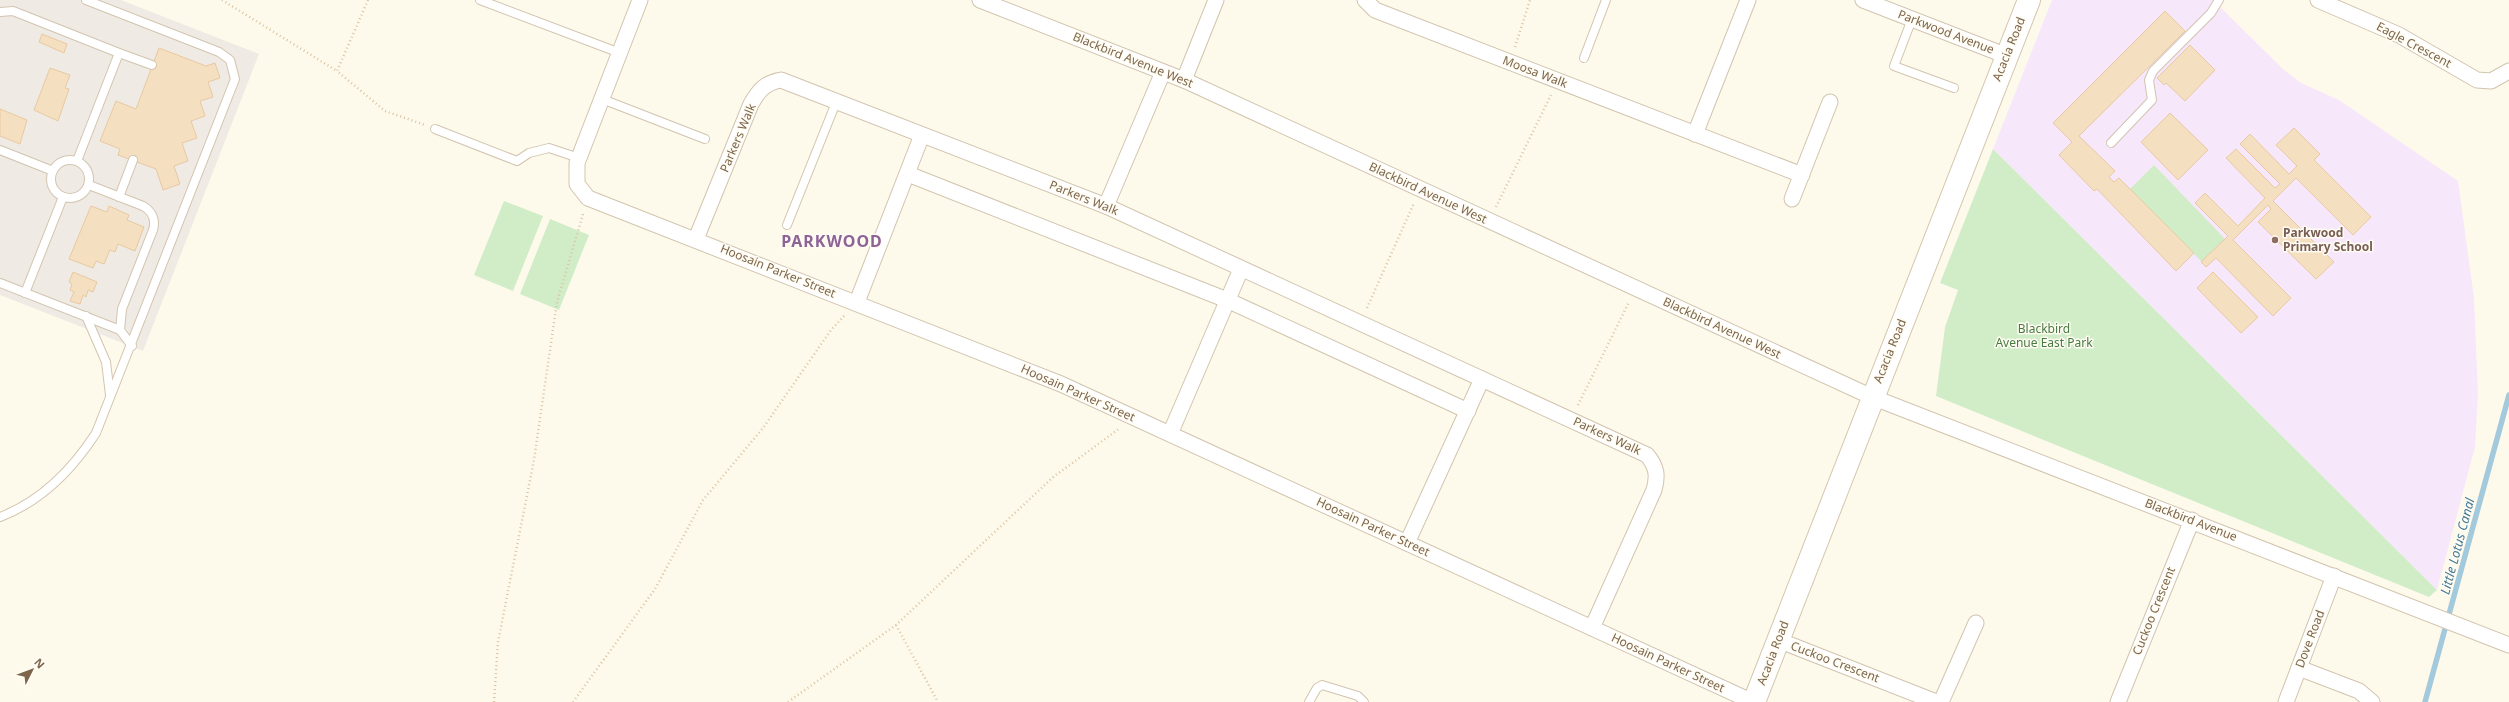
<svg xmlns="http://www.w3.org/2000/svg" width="2509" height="702" font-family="'Noto Sans',sans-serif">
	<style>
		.industrial { fill: #efebe4 }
		.education { fill: #f7e7fb }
		.green { fill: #d0edc8 }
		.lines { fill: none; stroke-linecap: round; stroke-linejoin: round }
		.stream { stroke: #a3c9dc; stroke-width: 5.5 }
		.building { fill: #f5dfc1; stroke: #e8c9a0 }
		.lane-casing { stroke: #d2c4af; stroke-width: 10 }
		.street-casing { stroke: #d2c4af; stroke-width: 17 }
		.secondary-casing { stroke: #d5c6ad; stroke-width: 24 }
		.path { stroke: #dbc3a3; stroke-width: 2.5; stroke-dasharray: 1 3; stroke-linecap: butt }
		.lane { stroke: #fff; stroke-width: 8 }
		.street { stroke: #fff; stroke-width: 15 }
		.secondary { stroke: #fff; stroke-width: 22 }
		.education-dot { fill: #8d6e63; stroke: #fffcf3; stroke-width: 1.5 }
		.labels { text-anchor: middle; stroke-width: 3; stroke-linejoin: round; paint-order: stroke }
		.street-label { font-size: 12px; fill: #7c654b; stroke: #fffcf3 }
		.education-label { font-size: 12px; font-weight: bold; fill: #785e54; stroke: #fffcf3; text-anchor: start }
		.park-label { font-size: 12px; fill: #477b40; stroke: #fffcf3 }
		.water-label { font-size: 13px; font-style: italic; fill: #467b97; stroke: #fffcf3 }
		.district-label { font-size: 16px; font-weight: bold; letter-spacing: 1px; fill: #8e6497; stroke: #fffcf3 }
	</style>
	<rect width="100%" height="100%" fill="#fefaeb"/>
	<polygon class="industrial" points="0,0 121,0 259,54 143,351 0,295"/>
	<polygon class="education" points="2052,0 2213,0 2284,70 2301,83 2339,100 2458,181 2474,298 2478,394 2475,447 2437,590 1993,149"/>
	<g class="green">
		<polygon points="1993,149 2437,590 2429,597 1936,396 1945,327 1958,290 1940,283"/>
		<polygon points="2154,165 2225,239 2202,262 2130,189"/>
		<polygon points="504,201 543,216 513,291 474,275"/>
		<polygon points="550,219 589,235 559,310 520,294"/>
	</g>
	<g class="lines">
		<polyline class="stream" points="2425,702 2509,395"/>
	</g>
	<g class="building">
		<polygon points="2165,11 2185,31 2079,136 2115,171 2109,177 2114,182 2119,178 2194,253 2176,271 2097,189 2094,191 2059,155 2072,142 2053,123"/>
		<polygon points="42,34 67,44 64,53 39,42"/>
		<polygon points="2190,45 2215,70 2185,101 2166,83 2164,85 2157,78"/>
		<polygon points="159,48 206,66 215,63 220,78 208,82 213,97 200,101 205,116 191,121 197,138 182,143 188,161 174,166 180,184 163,190 156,169 118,155 120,149 100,141 116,101 136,109"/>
		<polygon points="50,68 70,75 65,88 69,89 58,121 34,110"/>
		<polygon points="0,109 27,120 20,144 0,136"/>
		<polygon points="2170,113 2208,150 2178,180 2141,142"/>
		<polygon points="2294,128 2320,154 2314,160 2371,217 2353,235 2296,178 2273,201 2334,262 2316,279 2258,222 2271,209 2268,205 2233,240 2291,298 2273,316 2216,258 2206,267 2201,262 2228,236 2195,203 2205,193 2238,226 2265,198 2226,158 2236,149 2275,188 2280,184 2240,144 2250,134 2289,174 2297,166 2276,145"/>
		<polygon points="91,206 107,212 109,206 129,215 127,220 144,227 135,251 118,244 115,252 110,250 104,264 96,261 93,268 69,259"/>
		<polygon points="73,272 97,282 93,292 88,290 86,297 83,295 80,304 70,301 74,292 70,290 72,284 69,282"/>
		<polygon points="2213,272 2258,317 2241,333 2197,288"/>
	</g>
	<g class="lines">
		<g class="lane-casing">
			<g id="lane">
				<polyline points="480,0 620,53"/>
				<polyline points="0,12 13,11 119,53 77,161"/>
				<polyline points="1912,19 1894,66 1954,88"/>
				<polyline points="119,53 152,65"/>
				<polyline points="1584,58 1606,0"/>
				<polyline points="602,99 705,139"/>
				<polyline points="435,129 517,161 529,153 549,148 579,158"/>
				<polyline points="2111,143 2152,100 2149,80 2153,71 2211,13 2219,0"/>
				<polyline points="0,150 53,171"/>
				<circle cx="70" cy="179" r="19"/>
				<path d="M89,185L143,206C152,211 156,220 153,230L122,309L120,330L132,346"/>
				<polyline points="119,197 133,160"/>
				<polyline points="787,225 837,100"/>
				<polyline points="0,283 120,330"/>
				<polyline points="25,293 63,197"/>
				<polyline points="86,316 106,362 110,395"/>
				<path d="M0,517C42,501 72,470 96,433L235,79L230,60L219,52L86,0"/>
				<polyline points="1309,702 1317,688 1322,685 1358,696 1364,702"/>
			</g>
		</g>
		<g class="street-casing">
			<g id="street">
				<polyline points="640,0 577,163 577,184 588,198 1061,384 1753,702"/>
				<polyline points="980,0 1184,80 1872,397 2509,645"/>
				<polyline points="1365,0 1375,10 1802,175"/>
				<polyline points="1863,0 2007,56"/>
				<polyline points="2318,0 2399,35 2477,80 2491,81 2509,71"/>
				<polyline points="1184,80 1216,0"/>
				<polyline points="1695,134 1748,0"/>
				<polyline points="908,174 1227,300 1468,411"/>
				<polyline points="1792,199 1830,102"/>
				<polyline points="1106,206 1163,72"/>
				<path d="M696,239L751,104C759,90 765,83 781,80L1106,206L1647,455C1657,467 1658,476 1654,490L1592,628"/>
				<polyline points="857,302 922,135"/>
				<polyline points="1170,434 1241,269"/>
				<polyline points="1407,543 1482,379"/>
				<polyline points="1778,640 1936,702"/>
				<polyline points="2299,668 2359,691 2372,702"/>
				<polyline points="1941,702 1976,623"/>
				<polyline points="2118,702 2192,520"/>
				<polyline points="2286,702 2334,576"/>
			</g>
		</g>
		<g class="secondary-casing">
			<polyline id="secondary" points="1754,702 2029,0"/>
		</g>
		<g class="path">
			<polyline points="222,0 337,71"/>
			<polyline points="368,0 337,71 385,111 425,125"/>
			<polyline points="1515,47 1530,0"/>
			<polyline points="1496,207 1551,95"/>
			<polyline points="1367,308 1414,203"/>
			<polyline points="1578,405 1629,302"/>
			<polyline points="896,625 938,702"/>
			<polyline points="494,702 498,642 534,460 557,302 583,214"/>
			<polyline points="573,702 655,589 703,500 763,428 831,330 845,315"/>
			<polyline points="788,702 896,625 1052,478 1120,428"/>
		</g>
		<use href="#lane" class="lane"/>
		<use href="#street" class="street"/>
		<use href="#secondary" class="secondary"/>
	</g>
	<circle class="education-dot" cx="2275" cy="240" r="4"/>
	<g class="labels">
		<g class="street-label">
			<text transform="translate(1946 32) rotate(21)" y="4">Parkwood Avenue</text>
			<text transform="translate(2414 45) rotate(28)" y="4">Eagle Crescent</text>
			<text transform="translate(2009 49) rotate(-68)" y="4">Acacia Road</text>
			<text transform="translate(1133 60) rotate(22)" y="4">Blackbird Avenue West</text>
			<text transform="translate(1535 72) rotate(21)" y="4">Moosa Walk</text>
			<text transform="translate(738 138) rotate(-67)" y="4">Parkers Walk</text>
			<text transform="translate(1428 193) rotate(25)" y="4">Blackbird Avenue West</text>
			<text transform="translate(1084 198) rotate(22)" y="4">Parkers Walk</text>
			<text transform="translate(778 271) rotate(22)" y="4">Hoosain Parker Street</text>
			<text transform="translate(1722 328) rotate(25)" y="4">Blackbird Avenue West</text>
			<text transform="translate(1890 351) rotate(-68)" y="4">Acacia Road</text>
			<text transform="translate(1078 393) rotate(24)" y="4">Hoosain Parker Street</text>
			<text transform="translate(1607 436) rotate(25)" y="4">Parkers Walk</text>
			<text transform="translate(2191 520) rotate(21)" y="4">Blackbird Avenue</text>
			<text transform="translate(1373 527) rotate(25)" y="4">Hoosain Parker Street</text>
			<text transform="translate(2154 611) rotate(-68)" y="4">Cuckoo Crescent</text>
			<text transform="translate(2310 639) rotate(-69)" y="4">Dove Road</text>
			<text transform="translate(1773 653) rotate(-69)" y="4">Acacia Road</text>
			<text transform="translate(1835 662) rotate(21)" y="4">Cuckoo Crescent</text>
			<text transform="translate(1668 663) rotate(25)" y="4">Hoosain Parker Street</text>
		</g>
		<g class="education-label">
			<text x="2283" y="237">Parkwood<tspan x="2283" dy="14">Primary School</tspan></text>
		</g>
		<g class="park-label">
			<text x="2044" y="333">Blackbird<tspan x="2044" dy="14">Avenue East Park</tspan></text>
		</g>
		<g class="water-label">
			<text transform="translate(2457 546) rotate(-75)" y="5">Little Lotus Canal</text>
		</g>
		<g class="district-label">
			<text x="832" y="247">PARKWOOD</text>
		</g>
	</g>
	<g transform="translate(32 670) rotate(48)" stroke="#fffcf3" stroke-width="3" paint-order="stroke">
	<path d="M0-3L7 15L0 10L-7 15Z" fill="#7c654b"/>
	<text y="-6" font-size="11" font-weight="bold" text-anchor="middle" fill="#7c654b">N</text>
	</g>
</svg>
